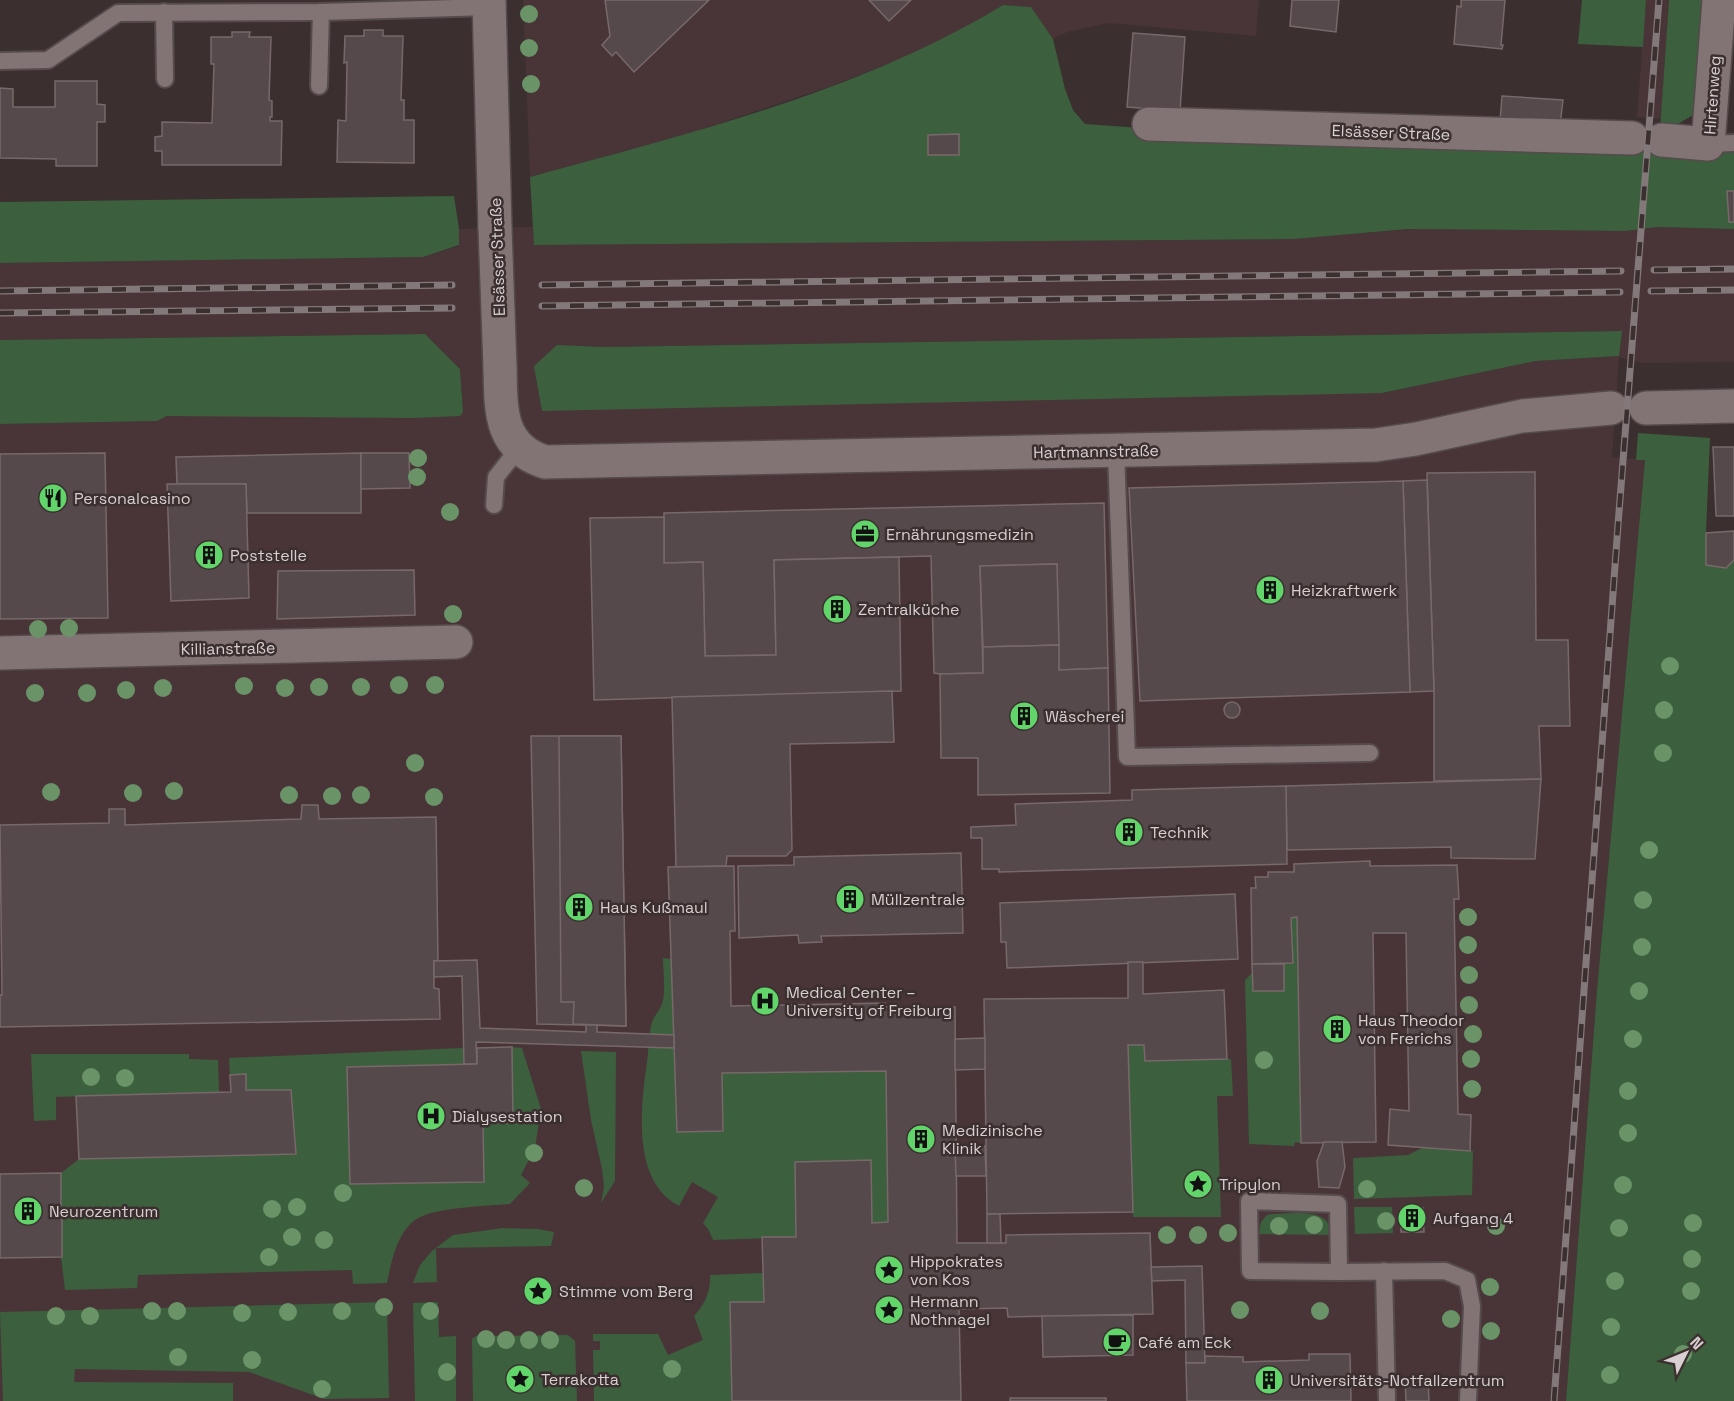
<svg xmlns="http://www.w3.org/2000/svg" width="1734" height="1401" font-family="'Space Grotesk',sans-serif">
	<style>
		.built { fill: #493538; fill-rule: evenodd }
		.green { fill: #3c5f3e }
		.building { fill: #56494b; stroke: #77696a; stroke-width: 1.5 }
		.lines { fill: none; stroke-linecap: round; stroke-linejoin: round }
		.service-casing { stroke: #554b4c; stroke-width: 20 }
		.minor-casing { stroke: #554b4c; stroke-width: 36 }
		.tertiary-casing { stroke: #554b4c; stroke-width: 36 }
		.service { stroke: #827475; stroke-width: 16 }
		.minor { stroke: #827475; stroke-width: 33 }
		.tertiary { stroke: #827475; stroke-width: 33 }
		.rail-casing { stroke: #83797a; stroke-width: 7 }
		.rail { stroke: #3b2f30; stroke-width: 4.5; stroke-dasharray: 14; stroke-linecap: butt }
		.tertiary-bridge-casing { stroke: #554b4c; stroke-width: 36; stroke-linecap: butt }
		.tertiary-bridge { stroke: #827475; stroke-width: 33 }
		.tree { fill: #6a9368 }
		.labels { text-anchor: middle; stroke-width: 5; stroke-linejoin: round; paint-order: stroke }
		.street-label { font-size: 16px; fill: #d7cfd0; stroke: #3b2f30 }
		.poi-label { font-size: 16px; fill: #d7cfd0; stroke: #3b2f30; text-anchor: start }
	</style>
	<rect width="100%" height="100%" fill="#3b2f30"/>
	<g class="built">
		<polygon points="523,0 1259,0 1256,36 1109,23 1067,32 1053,39 1031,7 1003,5 963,29 906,57 834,85 691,133 530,177"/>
		<polygon points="1646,0 1669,0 1661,119 1637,117"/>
		<path d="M526,227H533L534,245L1295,239L1408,229L1626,231L1657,227L1734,229V362L1643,363L1619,357L1612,457L1645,460L1597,990L1566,1401H0V424L157,421L167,416H460L463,412L460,369L425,334L0,340V263L423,257L459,246V229ZM1621,331L1619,356L1536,361L1382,393L557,345L603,347Z"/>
	</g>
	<g class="green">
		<polygon points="1582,0 1646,0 1643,47 1578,44"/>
		<polygon points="1669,0 1710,0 1704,94 1693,115 1678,124 1660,130"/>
		<path d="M1003,5L1031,7L1053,39L1065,89L1073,110L1085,124L1224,134L1659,151L1734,148V229L1657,227L1626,231L1408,229L1295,239L534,245L530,177C690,133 860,92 1003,5Z"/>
		<polygon points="454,196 459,229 459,245 423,257 0,263 0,202"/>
		<polygon points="1622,331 1619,356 1536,361 1382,393 542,411 534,366 557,345 603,347"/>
		<polygon points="425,334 460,369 463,412 460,416 412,418 167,416 157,421 0,424 0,340"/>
		<polygon points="1638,433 1710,438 1706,532 1734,531 1734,1401 1566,1401 1597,990 1645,460 1636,460"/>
		<polygon points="1297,917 1301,1143 1295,1142 1294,1146 1249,1144 1245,980 1252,973 1253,991 1284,990 1284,964 1293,963 1291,918"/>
		<path d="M663,958L671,959L677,1131H723L722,1073L886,1071L888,1222L872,1223L871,1160L796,1162V1237L713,1240L708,1229L703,1223L718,1197L692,1182L679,1206C631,1181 641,1106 647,1062C649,1049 648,1032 653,1020C655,1015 660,1010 662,1004C666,993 663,970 663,958Z"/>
		<polygon points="1128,1045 1144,1045 1145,1061 1231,1059 1233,1096 1217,1096 1221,1217 1133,1217"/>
		<path d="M512,1047L522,1048L541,1109L535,1148L521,1175L530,1183L510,1204C487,1206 433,1207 415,1220C397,1233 391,1263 387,1283L353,1284L352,1270L138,1275L137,1288L65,1290L55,1206L61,1205V1173L79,1159L296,1154L291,1090H246V1074L230,1075L229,1058L463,1048L464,1064L347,1067L350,1183L484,1181L483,1123Z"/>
		<polygon points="581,1051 616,1052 615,1181 601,1203 604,1187 602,1169 591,1120"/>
		<polygon points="31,1054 189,1054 189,1059 218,1060 219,1092 56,1097 56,1120 34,1121"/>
		<polygon points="1424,1147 1473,1151 1472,1195 1354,1199 1353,1158 1408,1155"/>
		<polygon points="1354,1207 1392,1207 1393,1233 1355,1234"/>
		<path d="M1272,1214C1291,1214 1333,1206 1330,1235L1259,1234L1261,1222L1267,1215Z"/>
		<polygon points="503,1228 538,1229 554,1232 551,1246 436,1248 437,1282 413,1283 420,1265 432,1251 453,1235"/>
		<path d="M763,1273L764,1302L730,1303L732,1401H594L593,1350H600V1341H593V1334H658L668,1355L703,1340L694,1316C705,1304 711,1291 710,1275Z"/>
		<polygon points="387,1302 389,1398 324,1399 249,1372 75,1369 74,1382 233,1383 233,1401 3,1401 0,1312"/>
		<polygon points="438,1302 439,1337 456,1336 456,1401 415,1401 413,1303"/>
		<polygon points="568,1335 575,1341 577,1401 473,1401 472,1339 476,1336"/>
	</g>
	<g class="building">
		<polygon points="605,0 709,0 634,72 616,52 612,56 602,45 610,36"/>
		<polygon points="869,0 911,0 889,21"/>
		<polygon points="1292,0 1339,0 1336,32 1290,26"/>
		<polygon points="1461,0 1505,0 1501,45 1503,45 1502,49 1454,44 1457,6 1461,7"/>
		<polygon points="364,30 383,30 383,36 403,36 401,100 404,100 404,120 414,120 414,163 337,162 338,120 346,121 347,62 344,63 345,36 364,36"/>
		<polygon points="232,32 250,32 249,37 271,37 269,100 272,101 272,117 270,117 270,121 282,121 281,165 162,165 162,151 155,151 155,137 162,136 162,122 212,123 214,64 211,64 211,37 232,37"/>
		<polygon points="1133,33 1185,37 1180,111 1127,107"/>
		<polygon points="55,81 97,81 97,104 105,105 105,122 97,122 97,166 56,166 56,159 0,158 0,88 13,89 13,107 55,107"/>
		<polygon points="1502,96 1563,100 1560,125 1500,121"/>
		<polygon points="959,134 959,155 928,155 928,135"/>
		<polygon points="1727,191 1734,191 1734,222 1729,222"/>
		<polygon points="1713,447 1734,447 1734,516 1716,516"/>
		<polygon points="105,453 108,618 0,619 0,454"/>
		<polygon points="361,453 361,513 247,513 246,484 177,484 176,457"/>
		<polygon points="361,453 409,453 410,488 361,489"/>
		<polygon points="1535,472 1536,640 1568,640 1570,726 1539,726 1541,779 1434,781 1434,691 1427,473"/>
		<polygon points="1427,480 1434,691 1410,692 1403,481"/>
		<polygon points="1403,481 1410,692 1140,701 1129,488"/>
		<polygon points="167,484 246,484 249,598 171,601"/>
		<polygon points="1104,503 1108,668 1059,670 1057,564 980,566 983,673 940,674 934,673 931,556 774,560 776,655 705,656 703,562 664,563 664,513"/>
		<polygon points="664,517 664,563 703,562 705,656 776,655 774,560 899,557 901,691 594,700 590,518"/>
		<polygon points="1734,531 1734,560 1726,568 1706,565 1706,533"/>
		<polygon points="1057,564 1059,645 983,647 980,566"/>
		<polygon points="414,570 415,615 277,619 278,571"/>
		<polygon points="1059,645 1059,670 1108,668 1110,793 978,795 978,758 941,758 940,674 983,673 983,647"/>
		<polygon points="892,691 894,742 790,744 792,850 786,856 727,856 726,866 676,867 672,697"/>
		<circle cx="1232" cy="710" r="8"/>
		<polygon points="531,736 621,736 626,1026 537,1024"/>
		<polygon points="559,736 621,736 626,1026 573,1024 574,1002 561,1002"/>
		<polygon points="1541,779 1535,859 1451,858 1451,847 1287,850 1286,786"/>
		<polygon points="1286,786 1287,864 999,872 999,869 982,869 982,838 971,838 971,827 1016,825 1015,804 1132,800 1132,790"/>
		<polygon points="302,805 318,805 319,819 436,817 438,961 434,961 434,988 439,989 440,1019 0,1027 0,995 2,995 0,825 109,823 109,809 125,809 125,825 301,819"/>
		<polygon points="961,853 963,933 821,936 822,942 799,943 798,935 739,938 738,866 794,865 794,857"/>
		<polygon points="1370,861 1370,866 1457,865 1459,899 1454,899 1458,1114 1471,1115 1470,1151 1388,1145 1390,1109 1409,1111 1406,933 1373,933 1376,1142 1301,1143 1297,917 1291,918 1293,963 1252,964 1251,888 1256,888 1255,877 1268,877 1268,872 1294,872 1294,864"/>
		<polygon points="734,866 735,931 730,931 731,1006 885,1003 885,1007 955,1007 957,1243 1006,1243 1006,1235 1150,1233 1153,1314 1008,1317 1007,1308 959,1309 961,1401 732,1401 730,1302 764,1302 762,1237 796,1237 795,1162 871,1160 872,1223 888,1222 886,1071 722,1073 723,1131 677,1132 668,867"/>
		<polygon points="1235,894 1238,959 1007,968 1006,942 1001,942 1000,903"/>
		<polygon points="477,960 480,1028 586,1032 586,1025 597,1025 597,1032 674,1035 674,1048 476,1042 477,1064 464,1064 462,976 434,977 434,961"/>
		<polygon points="1128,962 1143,962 1143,994 1224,990 1227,1059 1145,1061 1144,1045 1128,1045 1133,1212 987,1214 984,999 1128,998"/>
		<polygon points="1252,964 1284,964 1284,991 1253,991"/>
		<polygon points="985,1038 985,1069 955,1070 955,1039"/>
		<polygon points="512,1047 513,1123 483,1123 484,1182 350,1184 347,1067 477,1064 477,1048"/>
		<polygon points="246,1074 246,1090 291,1090 296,1154 79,1159 76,1096 231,1092 230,1075"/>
		<polygon points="1324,1142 1342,1142 1345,1167 1339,1188 1319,1187 1317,1161"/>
		<polygon points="955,1146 985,1146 986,1176 956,1176"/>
		<polygon points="61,1173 61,1205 55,1206 55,1216 62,1216 62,1257 0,1258 0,1174"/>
		<polygon points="1423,1208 1424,1232 1401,1232 1401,1209"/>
		<polygon points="987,1214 1000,1214 1001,1243 987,1243"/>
		<polygon points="1202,1266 1205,1363 1186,1363 1185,1280 1152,1281 1151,1267"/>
		<polygon points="1133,1315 1133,1355 1043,1357 1042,1316"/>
		<polygon points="1309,1354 1350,1354 1351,1401 1187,1401 1186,1363 1205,1363 1205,1356 1243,1357 1243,1362 1309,1360"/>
		<polygon points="1428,1378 1429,1401 1406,1401 1405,1379"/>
		<rect x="1010" y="1398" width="96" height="3"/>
	</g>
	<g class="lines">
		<g class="service-casing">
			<g id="service">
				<polyline points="164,12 165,79"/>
				<polyline points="0,61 48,60 118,13 321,12 489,7"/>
				<polyline points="319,86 321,12"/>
				<polyline points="1708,144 1734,143"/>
				<polyline points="1116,451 1127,757 1370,753"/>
				<polyline points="494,505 496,477 519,448"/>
				<polyline points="1384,1271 1387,1401"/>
				<polyline points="1339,1272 1250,1271 1249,1201 1338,1204 1339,1272 1445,1271 1467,1280 1472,1306 1468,1401"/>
			</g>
		</g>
		<g class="minor-casing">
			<g id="minor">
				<polyline points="1149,124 1632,138"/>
				<polyline points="1662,140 1708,144 1719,0"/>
				<polyline points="0,653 456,642"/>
			</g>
		</g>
		<g class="tertiary-casing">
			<g id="tertiary">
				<polyline points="489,0 495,228"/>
				<path d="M500,367C501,408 498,447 545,462L1376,445L1416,439L1522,416L1611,408"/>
				<polyline points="1646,408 1734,406"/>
			</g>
		</g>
		<use href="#service" class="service"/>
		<use href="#minor" class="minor"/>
		<use href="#tertiary" class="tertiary"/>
		<g class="rail-casing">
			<g id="rail">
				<polyline points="1654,270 1734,269"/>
				<polyline points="542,285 1621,271"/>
				<polyline points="0,291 452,285"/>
				<polyline points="1651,291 1734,290"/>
				<polyline points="542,306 1620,292"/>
				<polyline points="0,313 452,308"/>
				<polyline points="1554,1401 1618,525 1659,0"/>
			</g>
		</g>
		<use href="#rail" class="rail"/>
		<g class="tertiary-bridge-casing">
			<polyline id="tertiary-bridge" points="495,228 500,367"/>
		</g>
		<use href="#tertiary-bridge" class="tertiary-bridge"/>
	</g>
	<g class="tree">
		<circle cx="529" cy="14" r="9"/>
		<circle cx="529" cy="48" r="9"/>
		<circle cx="531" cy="84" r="9"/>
		<circle cx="418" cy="458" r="9"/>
		<circle cx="417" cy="477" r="9"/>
		<circle cx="450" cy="512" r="9"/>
		<circle cx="453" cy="614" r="9"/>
		<circle cx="69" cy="628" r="9"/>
		<circle cx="38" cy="629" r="9"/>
		<circle cx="1670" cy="666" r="9"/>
		<circle cx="399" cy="685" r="9"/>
		<circle cx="435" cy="685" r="9"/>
		<circle cx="244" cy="686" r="9"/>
		<circle cx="319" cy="687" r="9"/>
		<circle cx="361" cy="687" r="9"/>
		<circle cx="163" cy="688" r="9"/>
		<circle cx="285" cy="688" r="9"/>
		<circle cx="126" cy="690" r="9"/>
		<circle cx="35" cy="693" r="9"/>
		<circle cx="87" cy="693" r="9"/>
		<circle cx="1664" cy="710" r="9"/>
		<circle cx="1663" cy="753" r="9"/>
		<circle cx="415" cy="763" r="9"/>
		<circle cx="174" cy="791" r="9"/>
		<circle cx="51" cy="792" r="9"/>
		<circle cx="133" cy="793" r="9"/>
		<circle cx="289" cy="795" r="9"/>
		<circle cx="361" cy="795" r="9"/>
		<circle cx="332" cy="796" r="9"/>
		<circle cx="434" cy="797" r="9"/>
		<circle cx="1649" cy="850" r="9"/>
		<circle cx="1643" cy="900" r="9"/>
		<circle cx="1468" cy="917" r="9"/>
		<circle cx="1468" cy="945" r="9"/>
		<circle cx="1642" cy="947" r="9"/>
		<circle cx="1469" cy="975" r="9"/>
		<circle cx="1639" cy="991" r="9"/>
		<circle cx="1469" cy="1005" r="9"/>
		<circle cx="1473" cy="1034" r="9"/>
		<circle cx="1633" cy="1039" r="9"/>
		<circle cx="1471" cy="1059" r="9"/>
		<circle cx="1264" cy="1060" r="9"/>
		<circle cx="91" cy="1077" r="9"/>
		<circle cx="125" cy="1078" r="9"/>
		<circle cx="1472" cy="1089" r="9"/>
		<circle cx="1628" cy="1091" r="9"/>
		<circle cx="1628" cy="1133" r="9"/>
		<circle cx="534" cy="1153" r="9"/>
		<circle cx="1623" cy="1185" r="9"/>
		<circle cx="584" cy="1188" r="9"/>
		<circle cx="1367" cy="1189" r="9"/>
		<circle cx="343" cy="1193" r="9"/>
		<circle cx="297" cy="1207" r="9"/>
		<circle cx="272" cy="1209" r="9"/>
		<circle cx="1386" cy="1221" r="9"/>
		<circle cx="1693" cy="1223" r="9"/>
		<circle cx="1314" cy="1225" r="9"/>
		<circle cx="1279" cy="1226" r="9"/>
		<circle cx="1496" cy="1226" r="9"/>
		<circle cx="1619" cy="1228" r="9"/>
		<circle cx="1228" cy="1233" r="9"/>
		<circle cx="1167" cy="1235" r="9"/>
		<circle cx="1198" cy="1235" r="9"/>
		<circle cx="292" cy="1237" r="9"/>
		<circle cx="324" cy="1240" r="9"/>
		<circle cx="269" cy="1257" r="9"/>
		<circle cx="1692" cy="1259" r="9"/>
		<circle cx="1615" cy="1281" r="9"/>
		<circle cx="1490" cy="1287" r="9"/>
		<circle cx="1691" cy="1291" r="9"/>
		<circle cx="384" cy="1307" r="9"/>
		<circle cx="1240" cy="1310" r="9"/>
		<circle cx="152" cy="1311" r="9"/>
		<circle cx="177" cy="1311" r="9"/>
		<circle cx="342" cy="1311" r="9"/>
		<circle cx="430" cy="1311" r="9"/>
		<circle cx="1320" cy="1311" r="9"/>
		<circle cx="288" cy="1312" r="9"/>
		<circle cx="242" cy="1313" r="9"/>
		<circle cx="56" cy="1316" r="9"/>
		<circle cx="90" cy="1316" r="9"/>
		<circle cx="1451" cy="1319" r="9"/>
		<circle cx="1611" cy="1327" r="9"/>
		<circle cx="1491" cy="1331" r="9"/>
		<circle cx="486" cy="1339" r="9"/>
		<circle cx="506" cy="1340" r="9"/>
		<circle cx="529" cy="1340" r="9"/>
		<circle cx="550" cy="1340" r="9"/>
		<circle cx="1683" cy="1354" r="9"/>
		<circle cx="178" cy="1357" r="9"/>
		<circle cx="252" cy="1360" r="9"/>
		<circle cx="672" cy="1369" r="9"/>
		<circle cx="447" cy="1372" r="9"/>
		<circle cx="1610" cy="1375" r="9"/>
		<circle cx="322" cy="1389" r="9"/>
	</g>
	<defs>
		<g id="restaurant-disc" transform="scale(1.5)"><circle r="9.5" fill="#61d56a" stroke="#3b2f30"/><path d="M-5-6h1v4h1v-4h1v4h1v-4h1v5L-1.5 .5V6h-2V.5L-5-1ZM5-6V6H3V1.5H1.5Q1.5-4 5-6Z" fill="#111"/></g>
		<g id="office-disc" transform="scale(1.5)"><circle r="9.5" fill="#61d56a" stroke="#3b2f30"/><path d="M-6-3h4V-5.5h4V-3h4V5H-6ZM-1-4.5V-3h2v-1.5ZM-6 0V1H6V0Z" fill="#111"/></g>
		<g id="building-disc" transform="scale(1.5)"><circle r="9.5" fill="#61d56a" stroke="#3b2f30"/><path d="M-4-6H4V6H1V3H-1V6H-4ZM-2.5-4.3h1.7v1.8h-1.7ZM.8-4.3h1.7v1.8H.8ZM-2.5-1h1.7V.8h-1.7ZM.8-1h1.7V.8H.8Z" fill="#111"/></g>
		<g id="hospital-disc" transform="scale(1.5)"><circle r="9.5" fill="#61d56a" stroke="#3b2f30"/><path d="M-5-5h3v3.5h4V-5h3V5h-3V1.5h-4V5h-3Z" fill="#111"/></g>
		<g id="sight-disc" transform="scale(1.5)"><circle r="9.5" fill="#61d56a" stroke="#3b2f30"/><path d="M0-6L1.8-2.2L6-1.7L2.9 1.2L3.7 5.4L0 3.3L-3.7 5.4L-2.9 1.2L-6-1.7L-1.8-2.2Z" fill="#111"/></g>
		<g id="cafe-disc" transform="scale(1.5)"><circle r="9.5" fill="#61d56a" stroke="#3b2f30"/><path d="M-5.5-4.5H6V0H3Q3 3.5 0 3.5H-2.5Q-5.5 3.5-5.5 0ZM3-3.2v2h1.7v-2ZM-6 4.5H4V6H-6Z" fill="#111"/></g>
	</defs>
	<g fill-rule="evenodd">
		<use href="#restaurant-disc" x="53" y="498"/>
		<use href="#office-disc" x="865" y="534"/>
		<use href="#building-disc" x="209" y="555"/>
		<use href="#building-disc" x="1270" y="590"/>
		<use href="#building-disc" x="837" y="609"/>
		<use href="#building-disc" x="1024" y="716"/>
		<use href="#building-disc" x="1129" y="832"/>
		<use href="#building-disc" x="850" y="899"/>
		<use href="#building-disc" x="579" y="907"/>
		<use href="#hospital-disc" x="765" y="1001"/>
		<use href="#building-disc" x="1337" y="1029"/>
		<use href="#hospital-disc" x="431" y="1116"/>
		<use href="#building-disc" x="921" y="1139"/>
		<use href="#sight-disc" x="1198" y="1184"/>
		<use href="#building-disc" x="28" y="1211"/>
		<use href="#building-disc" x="1412" y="1218"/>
		<use href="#sight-disc" x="889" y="1270"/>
		<use href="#sight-disc" x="538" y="1291"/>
		<use href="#sight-disc" x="889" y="1310"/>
		<use href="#cafe-disc" x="1117" y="1342"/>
		<use href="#sight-disc" x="520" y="1379"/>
		<use href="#building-disc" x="1269" y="1380"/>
	</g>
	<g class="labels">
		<g class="street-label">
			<text transform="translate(1712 95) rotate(-86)" y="6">Hirtenweg</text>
			<text transform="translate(1391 132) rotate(2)" y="6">Elsässer Straße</text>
			<text transform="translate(497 257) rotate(-92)" y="6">Elsässer Straße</text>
			<text transform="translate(1096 451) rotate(-1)" y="6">Hartmannstraße</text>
			<text transform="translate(228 648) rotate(-1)" y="6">Killianstraße</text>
		</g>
		<g class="poi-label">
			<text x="74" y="504">Personalcasino</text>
			<text x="886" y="540">Ernährungsmedizin</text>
			<text x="230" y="561">Poststelle</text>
			<text x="1291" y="596">Heizkraftwerk</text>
			<text x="858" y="615">Zentralküche</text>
			<text x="1045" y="722">Wäscherei</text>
			<text x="1150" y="838">Technik</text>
			<text x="871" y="905">Müllzentrale</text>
			<text x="600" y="913">Haus Kußmaul</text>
			<text x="786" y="998">Medical Center –<tspan x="786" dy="18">University of Freiburg</tspan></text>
			<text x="1358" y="1026">Haus Theodor<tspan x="1358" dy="18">von Frerichs</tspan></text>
			<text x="452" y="1122">Dialysestation</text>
			<text x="942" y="1136">Medizinische<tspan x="942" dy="18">Klinik</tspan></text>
			<text x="1219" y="1190">Tripylon</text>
			<text x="49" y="1217">Neurozentrum</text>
			<text x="1433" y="1224">Aufgang 4</text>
			<text x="910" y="1267">Hippokrates<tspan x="910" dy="18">von Kos</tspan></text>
			<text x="559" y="1297">Stimme vom Berg</text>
			<text x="910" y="1307">Hermann<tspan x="910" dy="18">Nothnagel</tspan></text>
			<text x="1138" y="1348">Café am Eck</text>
			<text x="541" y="1385">Terrakotta</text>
			<text x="1290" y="1386">Universitäts-Notfallzentrum</text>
		</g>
	</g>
	<g transform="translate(1686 1353) rotate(47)" stroke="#3b2f30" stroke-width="4.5" paint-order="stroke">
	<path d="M0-4.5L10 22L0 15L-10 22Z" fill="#d7cfd0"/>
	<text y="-9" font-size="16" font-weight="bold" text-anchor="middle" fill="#d7cfd0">N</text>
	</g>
</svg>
